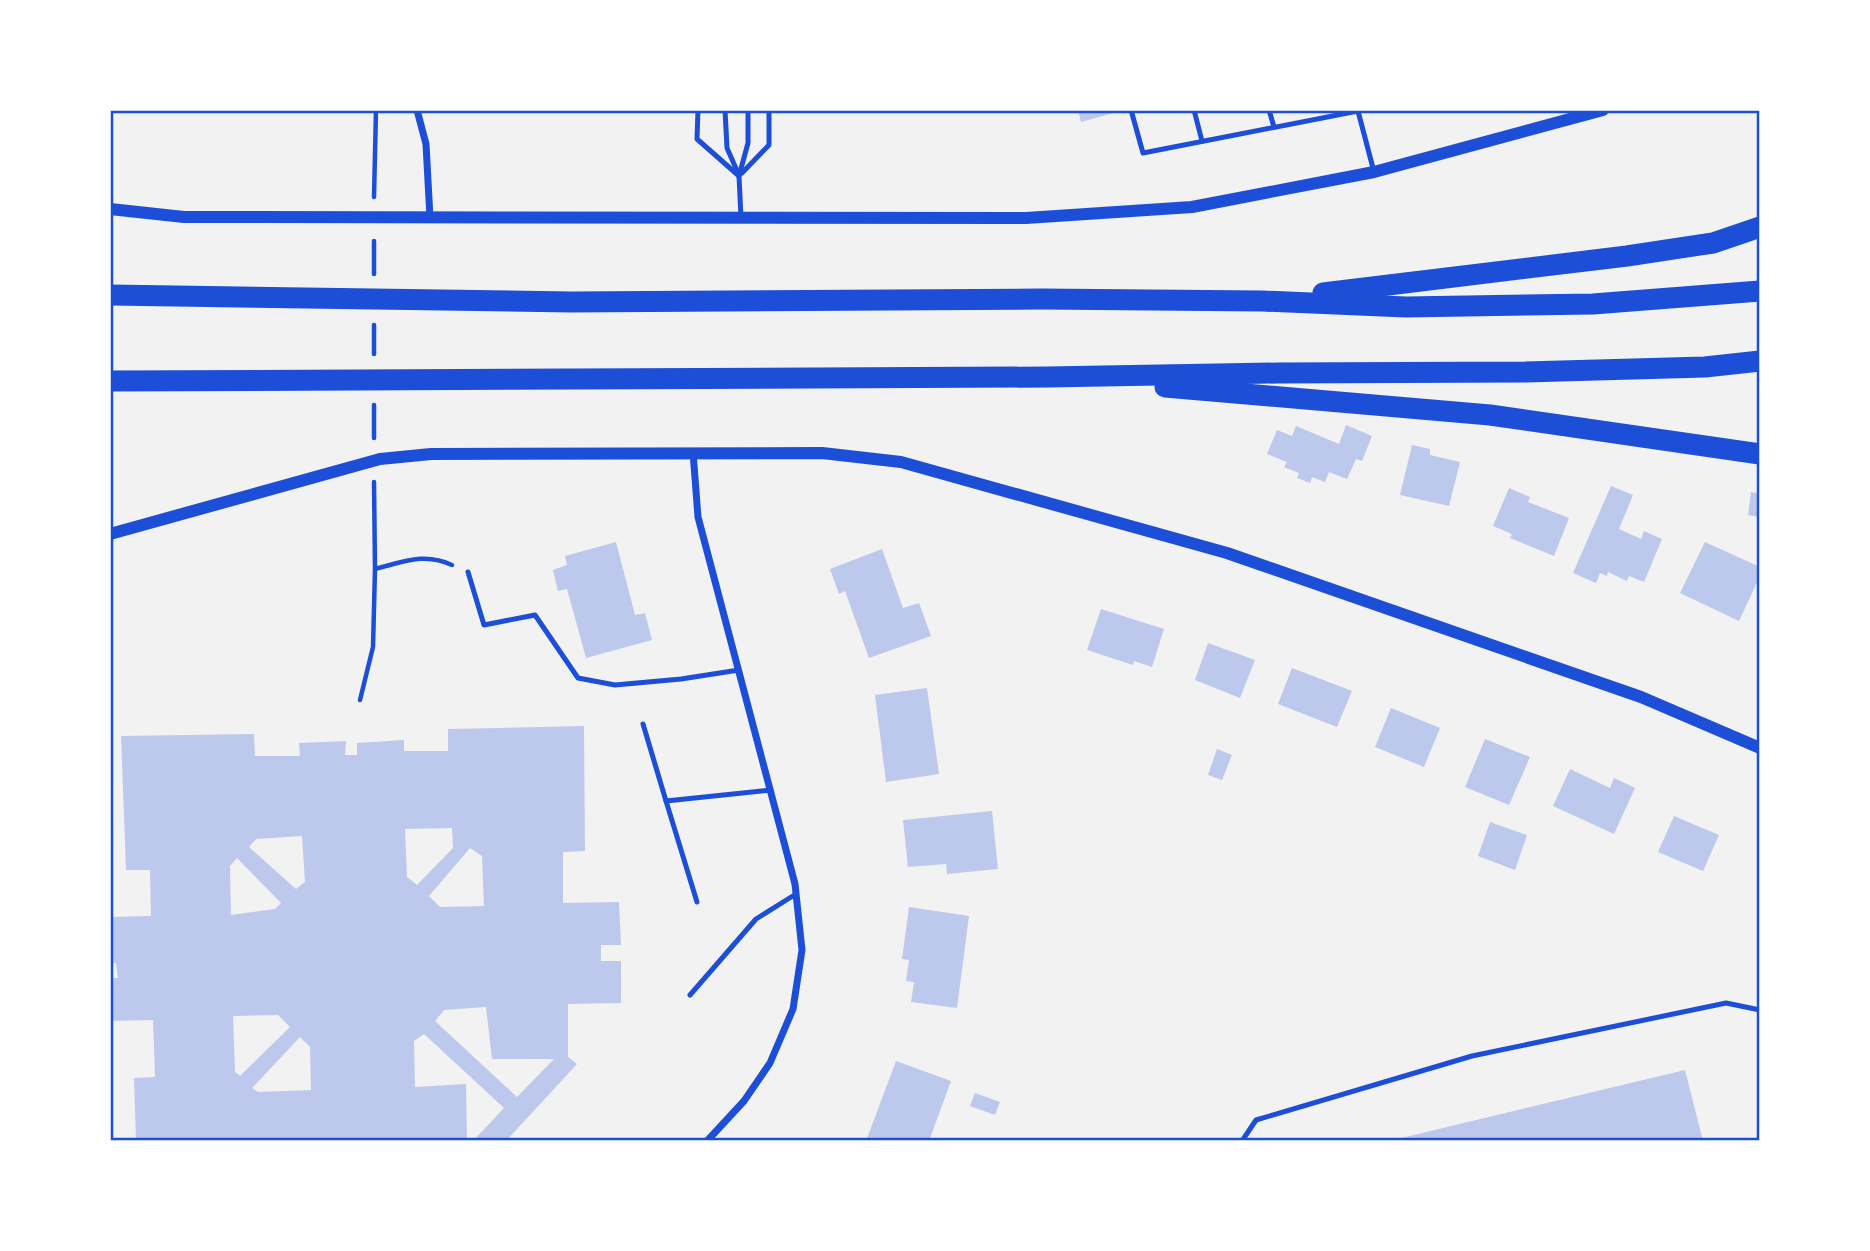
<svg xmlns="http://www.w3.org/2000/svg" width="1870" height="1251" font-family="Spectral,serif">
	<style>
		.building { fill: #bdc9ec; fill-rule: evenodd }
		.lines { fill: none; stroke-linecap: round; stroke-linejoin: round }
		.path { stroke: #1d4ed8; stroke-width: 4.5 }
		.service { stroke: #1d4ed8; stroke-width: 5 }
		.minor { stroke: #1d4ed8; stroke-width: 7 }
		.tertiary { stroke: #1d4ed8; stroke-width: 12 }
		.motorway { stroke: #1d4ed8; stroke-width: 21 }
		.neatline { fill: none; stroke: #1d4ed8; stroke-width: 2.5 }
	</style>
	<rect width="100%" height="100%" fill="#f2f2f2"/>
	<g class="building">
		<polygon points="1078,110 1113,110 1113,113 1081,122"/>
		<polygon points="1346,425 1372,436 1362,461 1356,459 1347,479 1329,472 1325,482 1312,477 1310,483 1297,478 1299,473 1284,467 1287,462 1267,454 1277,430 1292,436 1296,426 1339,444"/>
		<polygon points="1412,445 1430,449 1430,455 1460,462 1449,506 1400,495"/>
		<polygon points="1611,486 1633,495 1619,529 1641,539 1644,531 1662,539 1644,582 1629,576 1627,581 1608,572 1607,576 1600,573 1596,583 1573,573"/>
		<polygon points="1509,488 1530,497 1528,502 1569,518 1554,556 1510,538 1512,534 1493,526"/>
		<polygon points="1751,492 1760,494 1759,517 1748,515"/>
		<polygon points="616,542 635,615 645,613 652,640 586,658 567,589 558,591 553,570 567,565 565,556"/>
		<polygon points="1705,542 1760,567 1760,576 1739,621 1680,593"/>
		<polygon points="882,549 903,608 919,603 931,636 869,658 845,591 839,594 830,569"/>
		<polygon points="1101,609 1164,629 1152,667 1134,661 1133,665 1087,650"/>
		<polygon points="1208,643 1255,660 1240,698 1195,680"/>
		<polygon points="1292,668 1352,691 1337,727 1278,704"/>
		<polygon points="927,688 939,774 886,782 875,695"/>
		<polygon points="1391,708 1440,728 1424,767 1375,747"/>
		<path d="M584,726L585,851L563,852V903L619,902L621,945H601V961H621V1003L568,1004V1057L577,1064L506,1141H473L504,1108L424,1034L414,1041L415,1087L466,1084L467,1141H136L134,1078L155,1077L153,1020L110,1021V978H118L116,963H110V917L151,916L150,870H126L121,736L254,734L255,756H300L299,743L346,741L345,755H357V743L404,740V751H448V729ZM452,828L453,848L417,885L407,877L405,829ZM302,836L305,882L296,889L249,847L256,839ZM470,848L482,856L484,906L440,907L429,896ZM237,858L281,903L275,909L231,915L230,866ZM486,1007L492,1059H554L517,1097L435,1021L444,1010ZM278,1015L290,1027L240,1076L235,1072L233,1016ZM300,1037L310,1047L311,1090L258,1092L252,1088Z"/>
		<polygon points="1485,739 1530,757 1509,805 1465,787"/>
		<polygon points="1217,749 1232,755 1222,780 1208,775"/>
		<polygon points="1570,769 1610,788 1614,778 1635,788 1614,834 1553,806"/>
		<polygon points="992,811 998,869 947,874 946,864 908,867 903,820"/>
		<polygon points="1674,816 1719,835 1703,871 1658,852"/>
		<polygon points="1490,822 1527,835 1515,870 1478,856"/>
		<polygon points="909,907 969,916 957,1008 911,1002 914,982 906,981 909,960 902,959"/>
		<polygon points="896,1061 951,1081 929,1141 866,1141"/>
		<polygon points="1685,1070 1703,1141 1393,1141 1393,1140"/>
		<polygon points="975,1093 1000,1102 995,1115 970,1106"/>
	</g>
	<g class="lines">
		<g class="path">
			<polyline points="374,197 376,110"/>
			<polyline points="374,274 374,241"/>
			<polyline points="374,354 374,325"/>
			<polyline points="374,438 374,405"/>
			<path d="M375,569C403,562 425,552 452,565"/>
			<polyline points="360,700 373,647 375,569 374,482"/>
		</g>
		<g class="service">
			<polyline points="698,110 697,139 739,176"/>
			<polyline points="725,110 727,148 738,173"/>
			<polyline points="1131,110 1143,153 1358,111 1374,172"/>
			<polyline points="1194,110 1202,141"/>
			<polyline points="1269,110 1274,127"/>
			<polyline points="742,173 769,145 769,110"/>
			<polyline points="741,218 739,176 748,143 748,110"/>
			<polyline points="468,572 484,625 535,615 578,678 615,685 681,679 739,670"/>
			<polyline points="643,724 666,801"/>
			<polyline points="697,902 666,801 771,790"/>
			<polyline points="690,995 756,919 796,894"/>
			<polyline points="1242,1141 1256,1120 1472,1056 1726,1003 1760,1010"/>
		</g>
		<g class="minor">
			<polyline points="417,110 426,144 430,218"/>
			<polyline points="693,452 698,517 795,884 802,950 793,1009 770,1063 744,1101 707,1141"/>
		</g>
		<g class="tertiary">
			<polyline points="110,209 184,217 1026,218 1192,207 1374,172 1603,110"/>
			<polyline points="110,534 380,459 431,454 822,453 901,462 1227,553 1641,697 1760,748"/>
		</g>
		<g class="motorway">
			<polyline points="1323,293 1627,256 1713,243 1760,227"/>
			<polyline points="110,295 572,302 1041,299 1262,301 1406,307 1593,304 1760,291"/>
			<polyline points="110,381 1047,377 1278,373 1525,372 1705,367 1760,361"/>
			<polyline points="1165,387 1490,415 1760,454"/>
		</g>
	</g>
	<rect width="1870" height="1251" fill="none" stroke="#ffffff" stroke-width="224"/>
	<rect x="112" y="112" width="1646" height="1027" class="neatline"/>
</svg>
